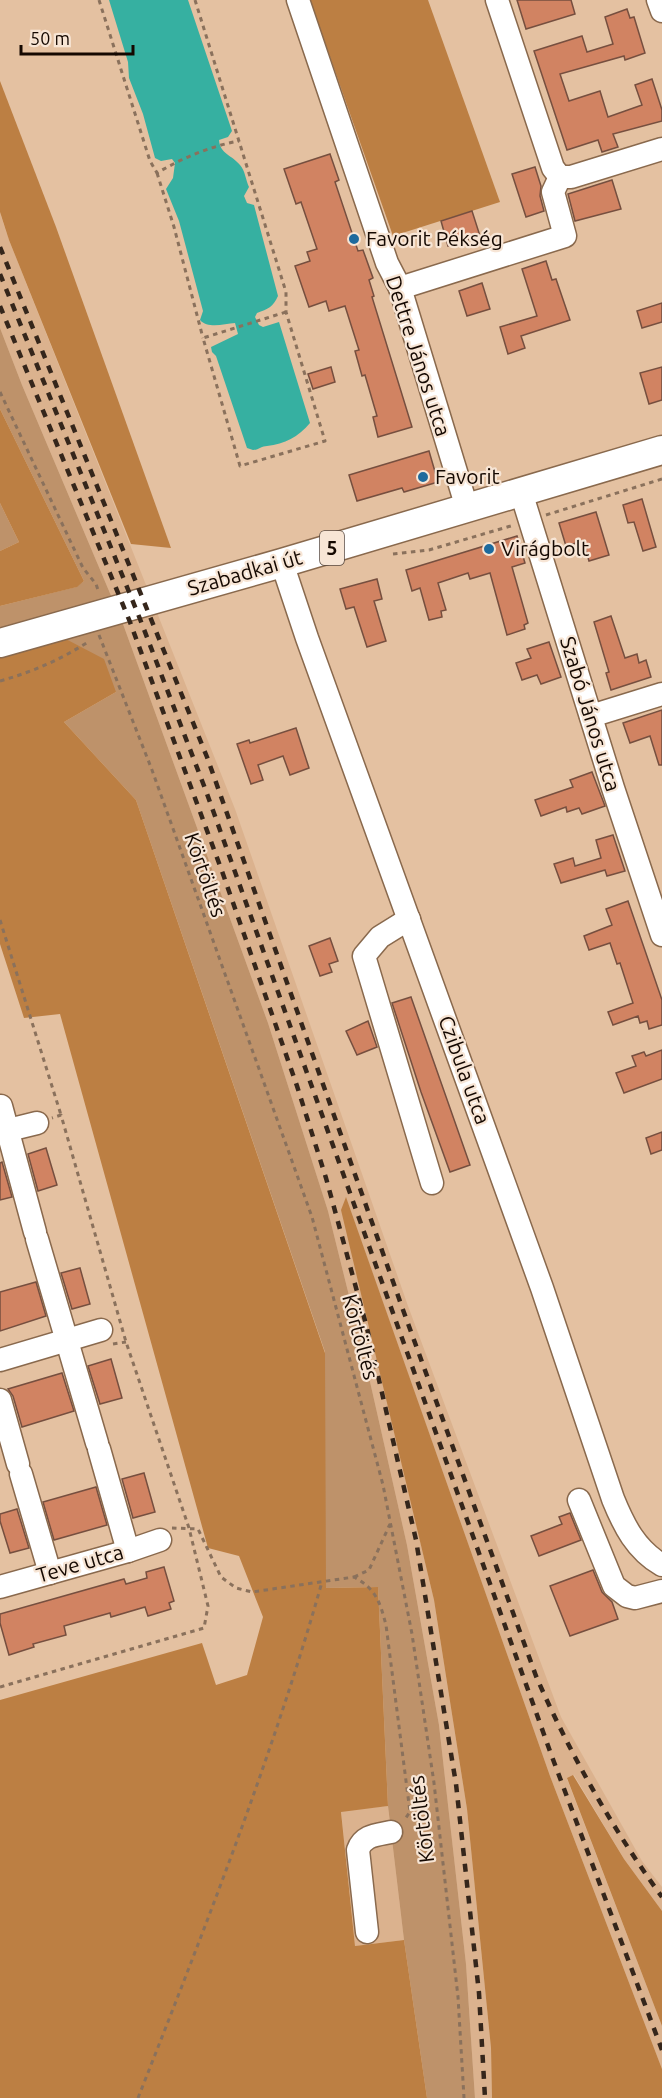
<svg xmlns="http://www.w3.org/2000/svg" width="662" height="2098" font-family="Ubuntu,sans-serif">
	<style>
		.built { fill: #dbb28e }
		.green { fill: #be926a }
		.forest { fill: #bc7f43 }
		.water { fill: #36b0a1 }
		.building { fill: #d18362; stroke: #764f3f; stroke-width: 1.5 }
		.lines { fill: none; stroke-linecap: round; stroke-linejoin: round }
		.minor-casing { stroke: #89694d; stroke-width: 25 }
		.major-casing { stroke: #89694d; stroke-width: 31 }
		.path { stroke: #8a715c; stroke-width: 3; stroke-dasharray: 4.5 4.5; stroke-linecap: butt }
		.minor { stroke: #fff; stroke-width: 22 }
		.major { stroke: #fff; stroke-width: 28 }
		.rail { stroke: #35261b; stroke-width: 4.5; stroke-dasharray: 8 8; stroke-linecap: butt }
		.poi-dot { fill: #1e6a9d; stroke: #f7e5d5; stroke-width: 2 }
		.labels { text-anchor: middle; stroke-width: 4.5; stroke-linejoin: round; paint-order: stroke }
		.shield { fill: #f7e5d5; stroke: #584a41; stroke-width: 1.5 }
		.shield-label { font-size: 20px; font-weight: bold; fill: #140801 }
		.poi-label { font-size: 21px; fill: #140801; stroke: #f7e5d5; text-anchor: start }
		.street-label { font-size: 21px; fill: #140801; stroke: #f7e5d5 }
	</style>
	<rect width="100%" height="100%" fill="#e4c1a1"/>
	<g class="built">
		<polygon points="0,213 9,240 235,809 408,1306 561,1717 642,1861 662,1887 662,1911 624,1859 574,1775 567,1779 662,2026 662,2069 550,1776 346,1198 342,1210 434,1600 467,1809 491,2048 492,2098 475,2098 466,1964 439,1725 407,1545 366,1364 328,1211 268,1023 123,624 22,385 0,328"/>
		<polygon points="388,1806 404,1940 355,1946 341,1811"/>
	</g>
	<g class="green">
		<polygon points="0,328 22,385 123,624 268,1023 328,1211 366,1364 407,1545 439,1725 466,1964 475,2098 427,2098 404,1940 388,1806 378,1587 325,1588 325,1352 136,800 64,722 116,692 0,654 0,606 76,587 84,581 0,409"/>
		<polygon points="0,503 19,542 0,551"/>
	</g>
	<g class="forest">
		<polygon points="310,0 428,0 500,202 393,236"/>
		<polygon points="0,81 56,227 171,548 131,544 9,240 0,212"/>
		<polygon points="0,409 84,581 77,587 0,606 0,551 19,542 0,503"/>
		<polygon points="60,636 104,659 116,692 64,722 136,800 325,1353 326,1588 378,1587 388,1806 341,1812 355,1946 404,1940 427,2098 0,2098 0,1700 202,1643 216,1685 247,1675 263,1617 239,1556 208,1548 60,1014 24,1018 0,944 0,654"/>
		<polygon points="346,1197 550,1776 662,2069 662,2098 492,2098 491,2048 467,1809 434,1600 341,1210"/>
		<polygon points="573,1775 624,1859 662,1911 662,2026 567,1778"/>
	</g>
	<path class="water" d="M109,0H188L232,131L228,137L219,140C220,154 232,155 240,165C245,170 246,181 249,187L244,196L247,203L254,205L278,296C273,307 268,309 257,313L255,317L259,325L263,327L279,322L310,423C298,437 285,444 267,446C262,446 258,450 253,450L247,448L216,356L212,352L211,347L238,334L235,323C224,324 208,329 200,320L203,311L179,221L166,189L173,178L175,163L172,159L161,161L155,158L143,114L129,78L128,62Z"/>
	<g class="building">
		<polygon points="517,0 571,0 575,14 526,29"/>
		<polygon points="627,9 630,18 634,17 645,53 625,60 624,56 560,74 569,101 600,91 608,117 642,105 635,85 652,79 662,110 662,121 613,134 618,147 602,152 598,140 567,150 534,51 582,36 587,52 613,44 605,17"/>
		<polygon points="330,154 339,180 335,182 358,251 363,250 373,278 369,280 374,296 372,297 412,427 378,437 373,417 377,416 365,375 362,376 355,351 359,350 345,306 329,311 326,301 309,307 295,266 310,261 307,252 317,249 301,202 296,204 284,169"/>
		<polygon points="535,167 541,186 540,196 544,211 526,217 512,174"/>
		<polygon points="612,180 621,209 575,221 568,194"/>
		<polygon points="472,211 480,236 448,246 441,221"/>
		<polygon points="546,261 552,280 556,279 570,320 521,336 525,348 508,354 500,327 537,316 522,269"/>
		<polygon points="482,283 490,309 467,316 459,291"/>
		<polygon points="662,303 662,322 642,328 637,311"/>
		<polygon points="331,367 335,382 313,389 308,374"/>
		<polygon points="662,367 662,400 649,404 640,373"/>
		<polygon points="429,451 438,482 404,492 402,488 357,501 349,475"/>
		<polygon points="642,499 656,547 643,551 634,522 628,523 623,505"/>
		<polygon points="596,512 609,555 589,561 583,541 566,546 559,523"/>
		<polygon points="517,536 525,563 512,567 528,623 524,625 525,629 507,635 490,573 470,579 468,573 438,583 446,610 441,611 442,617 429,620 420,588 412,591 406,570"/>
		<polygon points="377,579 382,599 374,601 386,641 367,647 354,607 346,609 340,589"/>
		<polygon points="611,616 625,658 637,654 639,663 646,660 651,677 611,690 606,673 609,672 594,622"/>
		<polygon points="549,642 561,677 541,684 537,675 522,680 516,663 531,658 527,649"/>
		<polygon points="662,710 662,765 659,765 650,736 630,743 623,723"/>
		<polygon points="296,728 309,768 290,775 283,756 258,765 263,780 251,784 237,744 249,740 250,743"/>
		<polygon points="592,772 605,806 582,814 579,808 567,812 566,807 541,816 535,800 573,787 570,780"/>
		<polygon points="613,835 625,871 607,876 605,870 561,883 554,864 573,858 575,866 601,858 596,840"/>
		<polygon points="628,901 662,1000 662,1025 649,1029 647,1021 640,1023 638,1016 613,1025 608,1012 633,1003 620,963 617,964 610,943 589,950 584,936 612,925 606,909"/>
		<polygon points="330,938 338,961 329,964 332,972 320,976 309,946"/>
		<polygon points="411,997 470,1165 450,1172 421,1092 392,1003"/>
		<polygon points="368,1021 377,1047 357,1055 346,1031"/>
		<polygon points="662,1050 662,1079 624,1093 616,1073 636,1066 632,1056 644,1052 646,1056"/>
		<polygon points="662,1132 662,1150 651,1154 646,1138"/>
		<polygon points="46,1148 57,1185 38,1191 28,1154"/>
		<polygon points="2,1162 12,1197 0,1200 0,1163"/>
		<polygon points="80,1268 90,1304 72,1309 61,1273"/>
		<polygon points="36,1282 46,1316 0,1331 0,1292"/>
		<polygon points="111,1359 122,1398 100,1404 88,1366"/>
		<polygon points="62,1373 74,1411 22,1427 13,1396 8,1389"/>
		<polygon points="144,1473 155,1512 133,1518 122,1479"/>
		<polygon points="96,1487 107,1525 54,1540 43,1502"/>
		<polygon points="17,1509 29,1548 10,1553 0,1521 0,1514"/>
		<polygon points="570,1513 581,1540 539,1556 531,1536 562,1524 559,1517"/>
		<polygon points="164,1567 174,1601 169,1603 171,1609 148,1616 145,1607 111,1617 110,1613 64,1626 66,1635 33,1644 34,1647 9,1655 0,1623 0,1614 124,1579 126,1584 147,1578 146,1572"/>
		<polygon points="593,1570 602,1592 612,1602 618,1619 570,1636 550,1586"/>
	</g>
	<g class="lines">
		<g class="minor-casing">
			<g id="minor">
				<polyline points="298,0 387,263 400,288 467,508"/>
				<polyline points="497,0 553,168 560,177"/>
				<polyline points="658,0 662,11"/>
				<polyline points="560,177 571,177 662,149"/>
				<polyline points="400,288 565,236 553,192 560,177"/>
				<polyline points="521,492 613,788 662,935"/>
				<path d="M282,563L307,638L542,1288L613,1499C624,1526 636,1550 662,1565"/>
				<polyline points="591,716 662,694"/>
				<polyline points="409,919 380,937 364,956 432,1183"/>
				<polyline points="1,1106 35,1232"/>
				<polyline points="0,1132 37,1123"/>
				<polyline points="37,1239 97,1443"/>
				<polyline points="0,1360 101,1330"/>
				<polyline points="0,1400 18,1464"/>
				<polyline points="99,1449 128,1551"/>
				<polyline points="21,1474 50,1573"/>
				<polyline points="579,1500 614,1586 627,1596 635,1598 662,1591"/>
				<polyline points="0,1587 128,1551 160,1540"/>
				<path d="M367,1932L358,1850C363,1835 377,1835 391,1832"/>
			</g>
		</g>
		<g class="major-casing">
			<polyline id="major" points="0,643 282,563 662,450"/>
		</g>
		<g class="path">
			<path d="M99,0L150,161L157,173C182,158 211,146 239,141"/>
			<polyline points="195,0 286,292 286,312 325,441 240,466 203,338 286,312"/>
			<polyline points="157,173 174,227 203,338"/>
			<polyline points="0,392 83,568 96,584 99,593"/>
			<polyline points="546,515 662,479"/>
			<polyline points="393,554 429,550 514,525"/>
			<polyline points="99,635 152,770 312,1217 383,1485 412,1634 434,1783 458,1997 464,2098"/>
			<path d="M0,681C32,672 60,660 88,642"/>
			<polyline points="0,920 61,1115"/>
			<polyline points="113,1344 126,1342"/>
			<path d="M172,1528L198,1529L221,1577L236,1588L252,1592L354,1577C376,1589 380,1602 386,1625L410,1812L405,1819"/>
			<polyline points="354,1577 369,1570 390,1524"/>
			<polyline points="0,1687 204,1628 208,1606 189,1528 126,1342 61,1115 52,1118"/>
			<path d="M138,2098C205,1928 272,1758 322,1582"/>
		</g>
		<use href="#minor" class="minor"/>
		<use href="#major" class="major"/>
		<g class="rail">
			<path d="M0,247L207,757L402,1307L536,1676C570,1754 612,1828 662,1897"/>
			<polyline points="0,274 140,619 206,791 551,1754 662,2050"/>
			<polyline points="0,306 130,622 223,874 297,1086 326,1178 367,1328 416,1540 456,1784 479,1993 485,2098"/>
		</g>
	</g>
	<g class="poi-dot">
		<circle cx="354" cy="239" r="6"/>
		<circle cx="423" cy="477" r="6"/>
		<circle cx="489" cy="549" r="6"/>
	</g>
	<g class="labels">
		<rect class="shield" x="320" y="531" width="24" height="34" rx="4.5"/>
		<g class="shield-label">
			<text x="332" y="555">5</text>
		</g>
		<g class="poi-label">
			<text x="366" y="246">Favorit Pékség</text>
			<text x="435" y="484">Favorit</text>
			<text x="501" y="556">Virágbolt</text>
		</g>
		<g class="street-label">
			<text transform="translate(418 356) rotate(72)" y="7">Dettre János utca</text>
			<text transform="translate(245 573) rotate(-16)" y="7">Szabadkai út</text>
			<text transform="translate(590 714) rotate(73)" y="7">Szabó János utca</text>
			<text transform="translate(205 875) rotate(71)" y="7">Körtöltés</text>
			<text transform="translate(464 1070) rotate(70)" y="7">Czibula utca</text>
			<text transform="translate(360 1337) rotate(75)" y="7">Körtöltés</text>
			<text transform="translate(80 1564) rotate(-16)" y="7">Teve utca</text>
			<text transform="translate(422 1819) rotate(-97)" y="7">Körtöltés</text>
		</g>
	</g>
	<path d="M21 45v9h112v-9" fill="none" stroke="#140801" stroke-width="3"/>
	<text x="30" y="45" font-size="18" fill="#140801" stroke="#f7e5d5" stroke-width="4.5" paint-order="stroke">50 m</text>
</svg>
